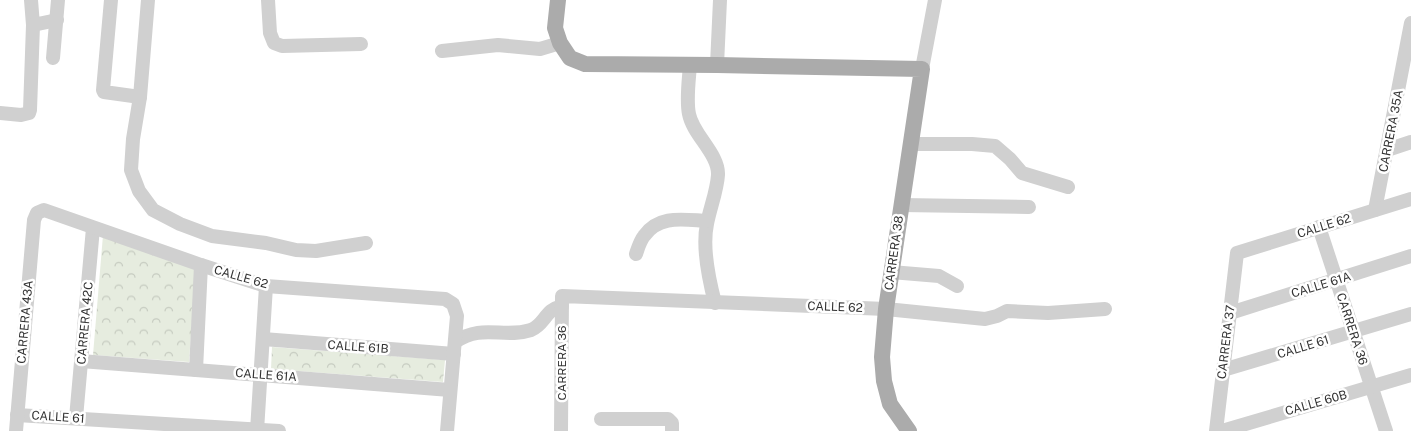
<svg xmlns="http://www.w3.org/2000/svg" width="1411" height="431" font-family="'Public Sans',sans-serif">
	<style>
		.forest { fill: url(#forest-crowns) }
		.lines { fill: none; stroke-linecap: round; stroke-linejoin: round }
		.minor { stroke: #d0d0d0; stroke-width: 14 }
		.major { stroke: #ababab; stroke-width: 16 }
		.labels { text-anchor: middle; stroke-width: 5; stroke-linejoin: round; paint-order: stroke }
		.street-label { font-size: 12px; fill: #333; stroke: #fff }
	</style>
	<defs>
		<pattern id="forest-crowns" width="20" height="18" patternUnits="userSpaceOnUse" patternTransform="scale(1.25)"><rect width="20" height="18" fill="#e6ecdf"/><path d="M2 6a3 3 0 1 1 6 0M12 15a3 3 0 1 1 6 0" fill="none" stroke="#c6cbc0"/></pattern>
	</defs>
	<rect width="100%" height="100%" fill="#fff"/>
	<g class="forest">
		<polygon points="103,235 196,268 189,362 93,355"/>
		<polygon points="272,347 445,360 443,382 271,369"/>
	</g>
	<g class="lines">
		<g class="minor">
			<polyline points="31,0 33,25 57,20"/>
			<polyline points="111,0 103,90 104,92 140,97"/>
			<polyline points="148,0 140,97 133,139 131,170 139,191 153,210 180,224 212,236 266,243 296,250 316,251 366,243"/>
			<polyline points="268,0 270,33 274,43 282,46 361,44"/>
			<polyline points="442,51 498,45 540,49 560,43"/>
			<polyline points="53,58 58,0"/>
			<path d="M690,65C689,79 686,100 689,114C693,135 719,154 718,175C717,191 710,208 707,224C702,247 709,280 715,303"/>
			<polyline points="717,65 720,0"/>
			<polyline points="922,69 935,0"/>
			<polyline points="0,113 21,115 29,113 30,110 33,25"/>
			<polyline points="910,144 972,144 995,146 1010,159 1022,173 1068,187"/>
			<polyline points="1387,150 1411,142"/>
			<polyline points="901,205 1029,207"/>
			<polyline points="1375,210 1411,23"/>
			<polyline points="1319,227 1386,431"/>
			<path d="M636,254C638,248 640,241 644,236C659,214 685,220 707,221"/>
			<polyline points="891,272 939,276 957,286"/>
			<polyline points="1230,313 1411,256"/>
			<polyline points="263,339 454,354"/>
			<path d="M455,342C483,323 503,339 531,330C541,326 544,317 551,311C554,309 558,307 562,306"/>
			<polyline points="81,361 450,390"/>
			<polyline points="196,370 201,265"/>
			<polyline points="1223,370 1411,314"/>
			<polyline points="17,415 279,431"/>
			<polyline points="76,418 93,228"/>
			<polyline points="601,419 668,419 672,423 672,431"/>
			<polyline points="16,431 34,220 37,213 44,210 201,265 266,286 445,299 453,304 457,316 447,431"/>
			<polyline points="257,431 266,286"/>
			<polyline points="561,431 562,296 886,309 985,319 997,316 1007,311 1048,313 1105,309"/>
			<polyline points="1216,431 1237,253 1411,199"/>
			<polyline points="1222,431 1411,375"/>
		</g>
		<polyline class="major" points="558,0 555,28 560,43 570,58 585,64 717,65 922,69 886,309 882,357 884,381 890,404 909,431"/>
	</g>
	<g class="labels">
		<g class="street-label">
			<text transform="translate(1391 131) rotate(-79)" y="4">CARRERA 35A</text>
			<text transform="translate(1324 226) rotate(-17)" y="4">CALLE 62</text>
			<text transform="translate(894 253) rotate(-82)" y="4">CARRERA 38</text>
			<text transform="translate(241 277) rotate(16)" y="4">CALLE 62</text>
			<text transform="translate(1321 285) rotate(-17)" y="4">CALLE 61A</text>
			<text transform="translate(835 307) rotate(2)" y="4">CALLE 62</text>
			<text transform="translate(25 322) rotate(-85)" y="4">CARRERA 43A</text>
			<text transform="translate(85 323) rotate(-85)" y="4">CARRERA 42C</text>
			<text transform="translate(1352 329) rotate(72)" y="4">CARRERA 36</text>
			<text transform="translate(1226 342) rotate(-83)" y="4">CARRERA 37</text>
			<text transform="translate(358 347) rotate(4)" y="4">CALLE 61B</text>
			<text transform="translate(1303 347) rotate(-17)" y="4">CALLE 61</text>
			<text transform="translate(562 363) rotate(-90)" y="4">CARRERA 36</text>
			<text transform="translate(266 375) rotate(4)" y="4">CALLE 61A</text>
			<text transform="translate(1316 403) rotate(-16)" y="4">CALLE 60B</text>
			<text transform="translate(58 417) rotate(4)" y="4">CALLE 61</text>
		</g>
	</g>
</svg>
